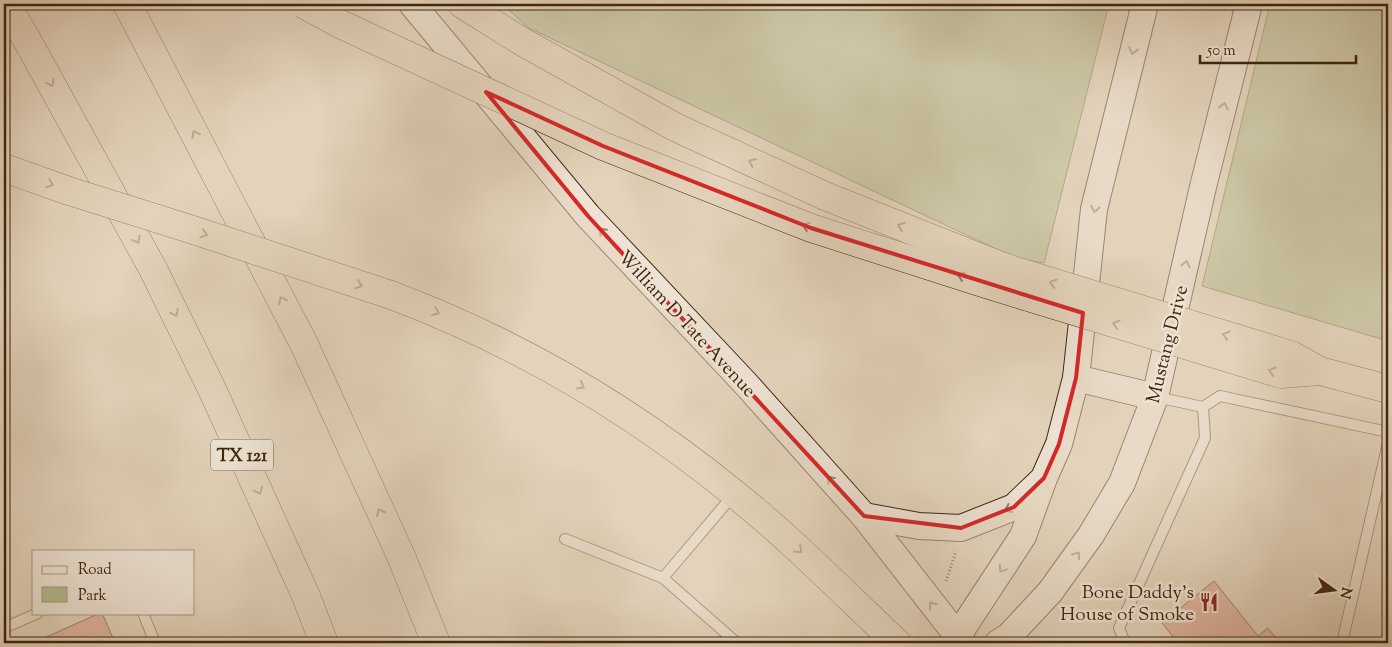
<svg xmlns="http://www.w3.org/2000/svg" width="1392" height="647" font-family="'Sorts Mill Goudy',serif">
	<style>
		.green { fill: #b4bc90; stroke: #7a714e }
		.building { fill: #dc9381; stroke: #40260d }
		.lines { fill: none; stroke-linecap: round; stroke-linejoin: round }
		.lane-casing { stroke: #695138; stroke-width: 12 }
		.secondary-casing { stroke: #40260d; stroke-width: 28 }
		.highway-casing { stroke: #40260d; stroke-width: 29 }
		.path { stroke: #40260d; stroke-width: 3; stroke-dasharray: 1 2.5; stroke-linecap: butt }
		.lane { stroke: #ede2d3; stroke-width: 10 }
		.secondary { stroke: #ede2d3; stroke-width: 26 }
		.highway { stroke: #e3d3bb; stroke-width: 28 }
		.highway-bridge-casing { stroke: #40260d; stroke-width: 29; stroke-linecap: butt }
		.highway-bridge { stroke: #e3d3bb; stroke-width: 28 }
		.oneway { stroke: #968470 }
		.oneway2 { stroke: #927c64 }
		.marked { fill: none; stroke: #d62828; stroke-width: 4; stroke-linejoin: round }
		.labels { text-anchor: middle; stroke-width: 5; stroke-linejoin: round; paint-order: stroke }
		.shield { fill: #ede2d3; stroke: #745e48; stroke-width: 1 }
		.shield-label { font-size: 18px; font-weight: bold; fill: #40260d }
		.street-label { font-size: 19px; fill: #40260d; stroke: #ede2d3 }
		.poi-label { font-size: 19px; fill: #40260d; stroke: #ede2d3; text-anchor: end }
	</style>
	<rect width="100%" height="100%" fill="#e3d3bb"/>
	<filter id="stains"><feTurbulence type="fractalNoise" baseFrequency=".004" numOctaves="4"/><feColorMatrix values="0 0 0 0 .2 0 0 0 0 .09 0 0 0 0 .02 0 0 0 .5 -.17"/></filter>
	<radialGradient id="worn" r=".72"><stop offset=".6" stop-color="#630" stop-opacity="0"/><stop offset="1" stop-color="#630" stop-opacity=".3"/></radialGradient>
	<g class="green">
		<polygon points="502,4 1109,4 1044,263 1015,258 529,28"/>
		<polygon points="1270,4 1388,4 1388,341 1202,286"/>
	</g>
	<g class="building">
		<polygon points="1214,581 1258,636 1268,628 1280,643 1178,643 1162,623"/>
		<polygon points="100,613 102,613 115,643 33,643"/>
	</g>
	<g class="lines">
		<g class="lane-casing">
			<g id="lane">
				<polyline points="1156,397 1203,407 1220,396 1388,432"/>
				<polyline points="734,494 663,578 737,643"/>
				<polyline points="565,539 663,578"/>
				<polyline points="143,613 155,643"/>
				<polyline points="4,628 38,613"/>
				<polyline points="719,643 732,639"/>
				<polyline points="1125,643 1119,628 1205,438 1203,407"/>
				<polyline points="1342,643 1388,443"/>
			</g>
		</g>
		<g class="secondary-casing">
			<g id="secondary">
				<polyline points="412,4 588,216 745,383 864,516 963,643"/>
				<polyline points="1076,378 1155,397"/>
				<polyline points="864,516 919,526 961,528 1014,507 1040,482"/>
				<polyline points="953,643 1023,536 1044,478 1059,444 1076,378 1094,209 1145,4"/>
				<polyline points="998,643 1009,636 1050,592 1091,535 1122,483 1155,397 1203,187 1249,4"/>
			</g>
		</g>
		<g class="highway-casing">
			<g id="highway">
				<polyline points="6,4 27,40 153,269 211,387 306,596 324,643"/>
				<polyline points="127,4 304,344 401,556 436,643"/>
				<polyline points="462,4 521,41"/>
				<path d="M391,295C516,342 632,410 736,495C793,541 844,593 897,643"/>
				<polyline points="1320,371 1388,389"/>
			</g>
		</g>
		<polyline class="path" points="946,581 956,551"/>
		<use href="#lane" class="lane"/>
		<use href="#secondary" class="secondary"/>
		<use href="#highway" class="highway"/>
		<g class="highway-bridge-casing">
			<g id="highway-bridge">
				<polyline points="303,4 338,23 603,146 811,228 992,286 1281,374 1320,371"/>
				<polyline points="521,41 675,127 825,196 1006,268 1291,355 1320,371"/>
				<polyline points="4,168 69,191 187,228 391,295"/>
			</g>
		</g>
		<use href="#highway-bridge" class="highway-bridge"/>
	</g>
	<defs><path id="oneway-chevron" d="M-2-3.5L2.5 0L-2 3.5" fill="none" stroke-width="1.6" stroke-linecap="round" stroke-linejoin="round" transform="scale(1.25)"/></defs>
	<g class="oneway">
		<use href="#oneway-chevron" transform="translate(1133 51) rotate(104)"/>
		<use href="#oneway-chevron" transform="translate(1224 106) rotate(-76)"/>
		<use href="#oneway-chevron" transform="translate(1095 209) rotate(100)"/>
		<use href="#oneway-chevron" transform="translate(602 231) rotate(-133)"/>
		<use href="#oneway-chevron" transform="translate(1186 264) rotate(-77)"/>
		<use href="#oneway-chevron" transform="translate(830 479) rotate(-132)"/>
		<use href="#oneway-chevron" transform="translate(1008 509) rotate(156)"/>
		<use href="#oneway-chevron" transform="translate(1077 555) rotate(-55)"/>
		<use href="#oneway-chevron" transform="translate(1002 569) rotate(124)"/>
		<use href="#oneway-chevron" transform="translate(932 605) rotate(-128)"/>
	</g>
	<g class="oneway2">
		<use href="#oneway-chevron" transform="translate(51 83) rotate(61)"/>
		<use href="#oneway-chevron" transform="translate(195 134) rotate(-118)"/>
		<use href="#oneway-chevron" transform="translate(752 162) rotate(-155)"/>
		<use href="#oneway-chevron" transform="translate(50 184) rotate(20)"/>
		<use href="#oneway-chevron" transform="translate(806 226) rotate(-159)"/>
		<use href="#oneway-chevron" transform="translate(901 226) rotate(-158)"/>
		<use href="#oneway-chevron" transform="translate(204 234) rotate(18)"/>
		<use href="#oneway-chevron" transform="translate(137 240) rotate(61)"/>
		<use href="#oneway-chevron" transform="translate(961 276) rotate(-162)"/>
		<use href="#oneway-chevron" transform="translate(1053 283) rotate(-163)"/>
		<use href="#oneway-chevron" transform="translate(359 285) rotate(18)"/>
		<use href="#oneway-chevron" transform="translate(282 300) rotate(-117)"/>
		<use href="#oneway-chevron" transform="translate(436 312) rotate(23)"/>
		<use href="#oneway-chevron" transform="translate(175 313) rotate(64)"/>
		<use href="#oneway-chevron" transform="translate(1116 324) rotate(-163)"/>
		<use href="#oneway-chevron" transform="translate(1226 335) rotate(-163)"/>
		<use href="#oneway-chevron" transform="translate(1272 371) rotate(-163)"/>
		<use href="#oneway-chevron" transform="translate(581 386) rotate(30)"/>
		<use href="#oneway-chevron" transform="translate(259 491) rotate(66)"/>
		<use href="#oneway-chevron" transform="translate(380 512) rotate(-114)"/>
		<use href="#oneway-chevron" transform="translate(799 550) rotate(43)"/>
	</g>
	<path d="M0 0H1392V647H0ZM486,92L603,146L811,228L1083,313L1076,378L1059,444L1044,478L1014,507L961,528L864,516L588,216Z" fill="#e3d3bb" fill-opacity=".55" fill-rule="evenodd"/>
	<path class="marked" d="M486,92L603,146L811,228L1083,313L1076,378L1059,444L1044,478L1014,507L961,528L864,516L588,216Z"/>
	<defs>
		<g id="restaurant-bare" transform="scale(1.5)"><path d="M-5-6h1v4h1v-4h1v4h1v-4h1v5L-1.5 .5V6h-2V.5L-5-1ZM5-6V6H3V1.5H1.5Q1.5-4 5-6Z" fill="#8f2418" stroke="#ede2d3" stroke-width="2.5" paint-order="stroke"/></g>
	</defs>
	<g fill-rule="evenodd">
		<use href="#restaurant-bare" x="1209" y="602"/>
	</g>
	<g class="labels">
		<rect class="shield" x="211" y="439.5" width="62" height="31" rx="4"/>
		<g class="shield-label">
			<text x="242" y="461">TX 121</text>
		</g>
		<g class="street-label">
			<text transform="translate(688 323) rotate(47)" y="7">William D Tate Avenue</text>
			<text transform="translate(1166 344) rotate(-76)" y="7">Mustang Drive</text>
		</g>
		<g class="poi-label">
			<text x="1194" y="598">Bone Daddy's<tspan x="1194" dy="22">House of Smoke</tspan></text>
		</g>
	</g>
	<rect width="1392" height="647" fill="none" stroke="#e3d3bb" stroke-width="20"/>
	<rect x="5" y="5" width="1382" height="637" fill="none" stroke="#40260d" stroke-width="2.5"/>
	<rect x="10" y="10" width="1372" height="627" fill="none" stroke="#40260d"/>
	<rect x="32" y="550" width="162" height="65" fill="#ede2d3" stroke="#a89784"/>
	<rect x="42" y="566" width="25" height="8" fill="#ede2d3" stroke="#a89784"/>
	<text x="78" y="574" font-size="15" fill="#40260d">Road</text>
	<rect x="42" y="587" width="25" height="15" fill="#b4bc90" stroke="#a89784"/>
	<text x="78" y="600" font-size="15" fill="#40260d">Park</text>
	<g transform="translate(1334 590) rotate(104)" stroke="#ede2d3" stroke-width="4" paint-order="stroke">
	<path d="M0-4L9 19L0 12L-9 19Z" fill="#40260d"/>
	<text y="-8" font-size="14" font-weight="bold" text-anchor="middle" fill="#40260d">N</text>
	</g>
	<path d="M1200 55v8h156v-8" fill="none" stroke="#40260d" stroke-width="2.5"/>
	<text x="1207" y="55" font-size="15" fill="#40260d" stroke="#ede2d3" stroke-width="4" paint-order="stroke">50 m</text>
	<rect width="100%" height="100%" filter="url(#stains)"/>
	<rect width="100%" height="100%" fill="url(#worn)"/>
</svg>
